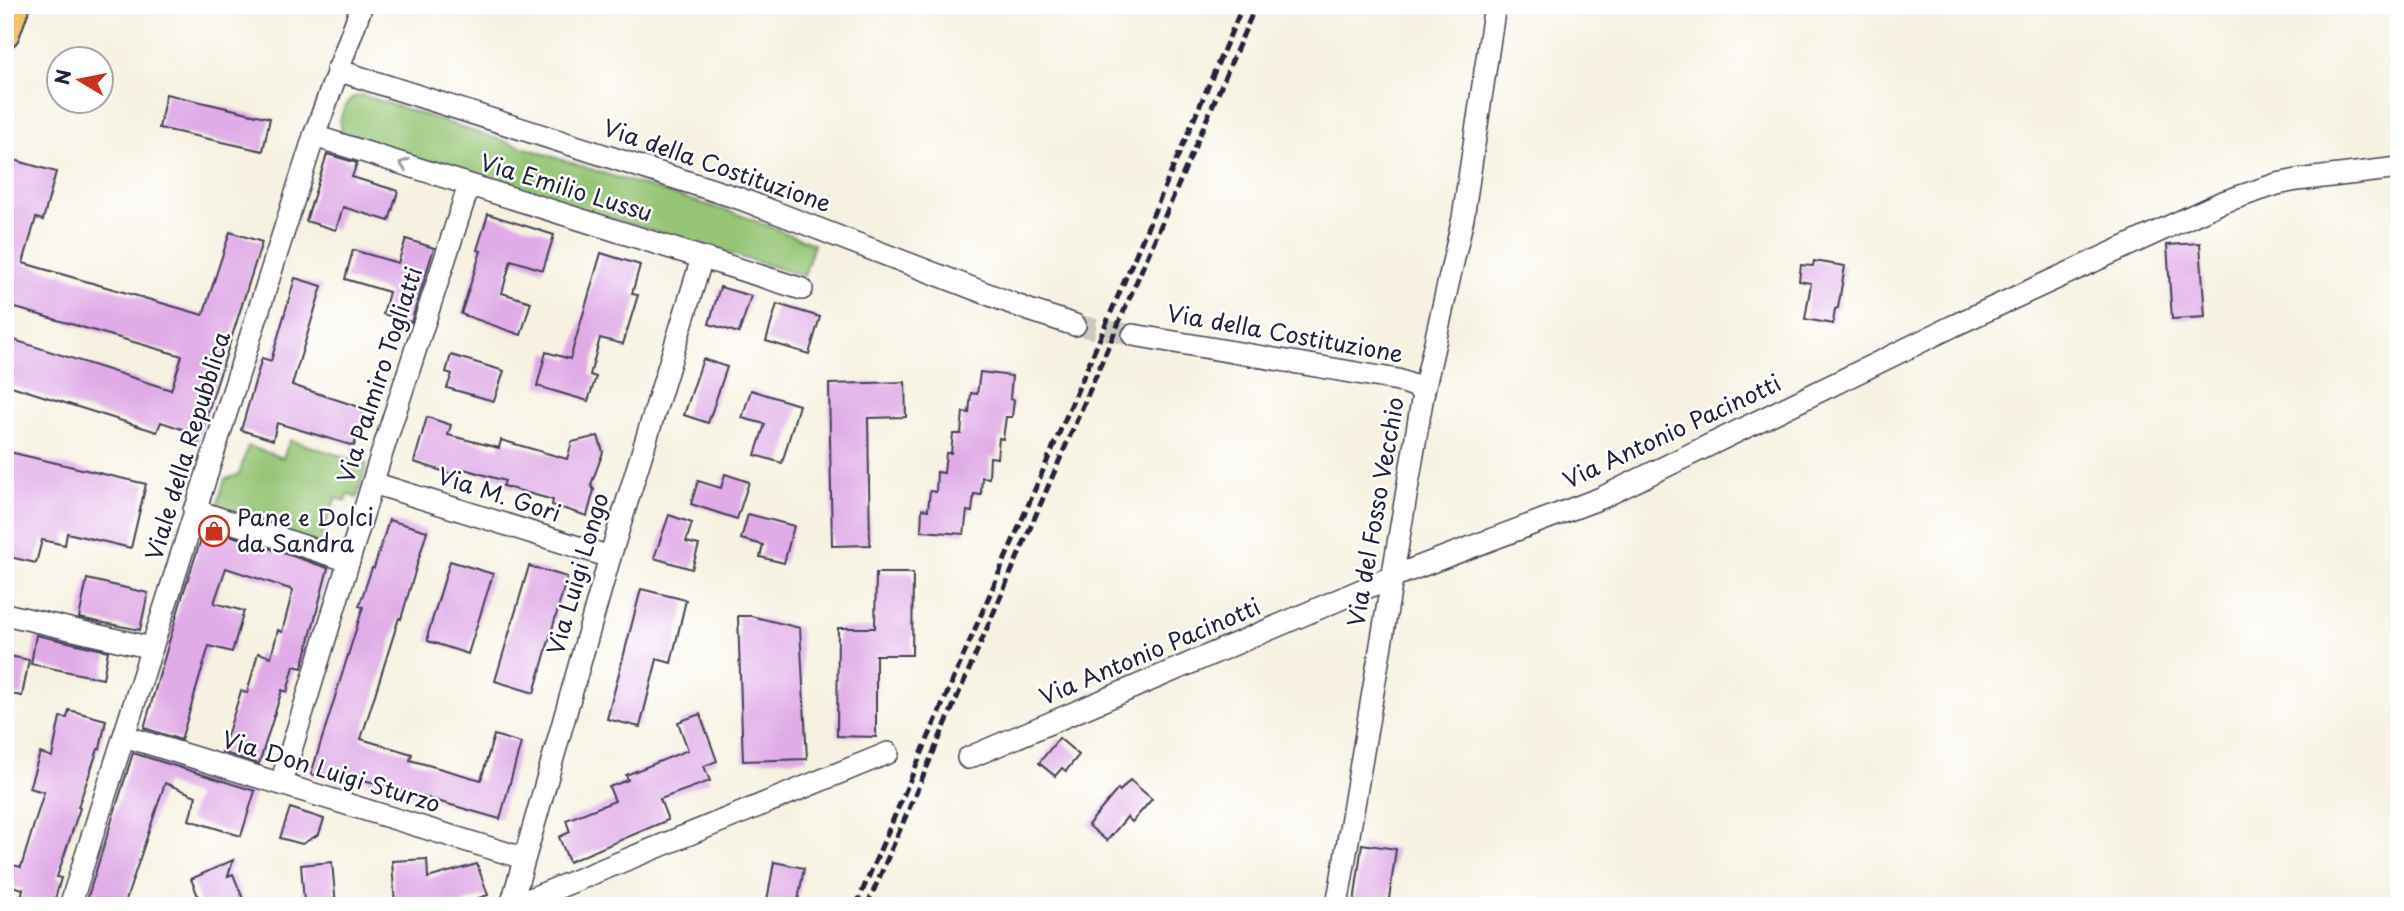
<svg xmlns="http://www.w3.org/2000/svg" width="2404" height="911" font-family="'Playpen Sans',sans-serif">
	<style>
		.green { fill: #95c575; stroke: #5c7458; stroke-width: 2 }
		.building { fill: #e0abe7 }
		.lines { fill: none; stroke-linecap: round; stroke-linejoin: round }
		.minor-tunnel { stroke: #ccc8bf; stroke-width: 21; stroke-dasharray: 21 10; stroke-linecap: butt }
		.minor-casing { stroke: #424154; stroke-width: 24 }
		.major-casing { stroke: #424154; stroke-width: 32 }
		.minor { stroke: #fff; stroke-width: 21 }
		.major { stroke: #f3c26a; stroke-width: 28 }
		.rail { stroke: #22223b; stroke-width: 5; stroke-dasharray: 10 5; stroke-linecap: butt }
		.oneway { stroke: #9c9ca7 }
		.labels { text-anchor: middle; stroke-width: 5; stroke-linejoin: round; paint-order: stroke }
		.street-label { font-size: 23px; fill: #22223b; stroke: #fff }
		.poi-label { font-size: 23px; fill: #22223b; stroke: #fff; text-anchor: start }
	</style>
	<rect width="100%" height="100%" fill="#fff"/>
	<filter id="ink" filterUnits="userSpaceOnUse"><feTurbulence type="fractalNoise" baseFrequency=".0143" numOctaves="2"/><feDisplacementMap in="SourceGraphic" scale="14" xChannelSelector="R" yChannelSelector="G"/><feConvolveMatrix kernelMatrix="1 2 1 2 8 2 1 2 1" color-interpolation-filters="sRGB"/></filter>
	<filter id="wash" filterUnits="userSpaceOnUse"><feTurbulence type="fractalNoise" baseFrequency=".00686" numOctaves="4" result="noise"/><feDisplacementMap in="SourceGraphic" scale="28" xChannelSelector="R" yChannelSelector="G"/><feGaussianBlur stdDeviation="1.57" result="paint"/><feColorMatrix in="noise" values="0 0 0 0 0 0 0 0 0 0 0 0 0 0 0 0 0 1.4 0 .05"/><feComposite in="paint" operator="in"/></filter>
	<g filter="url(#wash)">
		<rect width="100%" height="100%" fill="#f6f1e0"/>
		<g class="green">
			<path d="M362,95L609,175L740,215L814,244L804,276L345,138C336,120 341,114 351,98Z"/>
			<polygon points="290,440 367,464 357,498 348,494 346,501 336,498 322,534 331,550 215,513 225,479 239,475 248,446 283,458"/>
		</g>
		<g id="blocks">
			<g class="building">
				<polygon points="166,94 270,118 263,151 159,128"/>
				<polygon points="327,154 357,163 352,177 398,191 389,221 343,207 336,230 306,221"/>
				<polygon points="14,160 56,172 43,220 36,218 23,263 203,315 230,232 262,242 197,446 185,430 161,422 157,432 5,384 5,337 171,390 182,356 5,305 5,189"/>
				<polygon points="488,214 554,235 543,270 511,260 502,293 531,302 521,335 461,314 481,251 477,250"/>
				<polygon points="406,239 434,248 411,322 383,314 389,292 345,279 353,250 398,263"/>
				<polygon points="2200,243 2205,317 2172,319 2167,245"/>
				<polygon points="601,253 640,265 632,294 638,295 623,344 600,338 590,375 596,377 588,401 537,386 546,352 570,359"/>
				<polygon points="1814,261 1845,266 1838,308 1835,309 1833,324 1805,319 1811,283 1799,281 1801,265 1813,266"/>
				<polygon points="295,278 322,286 292,385 365,409 354,446 277,423 273,440 241,430 262,358 271,361"/>
				<polygon points="720,287 751,296 739,333 709,324"/>
				<polygon points="777,304 820,317 809,354 766,341"/>
				<polygon points="451,355 504,371 494,401 447,388 452,374 446,372"/>
				<polygon points="703,359 727,367 708,423 684,415"/>
				<polygon points="980,372 1012,376 1010,399 1014,400 1012,417 1006,417 1003,439 999,438 997,458 990,457 989,478 982,477 981,495 974,494 972,512 967,511 964,534 921,531 922,509 928,510 930,491 936,492 937,472 944,473 946,453 951,453 953,434 961,434 963,412 969,413 971,393 977,394"/>
				<polygon points="905,382 906,417 868,418 870,545 832,546 829,384"/>
				<polygon points="751,390 799,405 782,463 755,455 765,424 742,418"/>
				<polygon points="427,417 451,425 448,435 499,448 501,440 567,459 572,442 598,436 603,452 591,485 594,490 587,516 552,505 553,500 503,486 505,481 464,469 461,477 414,462"/>
				<polygon points="5,451 146,484 131,548 67,533 65,545 42,540 36,563 5,556"/>
				<polygon points="725,474 749,482 737,519 691,504 698,481 721,488"/>
				<polygon points="748,514 794,526 784,563 760,557 763,545 741,539"/>
				<polygon points="669,515 692,523 686,542 699,545 692,569 654,558"/>
				<polygon points="389,520 427,531 401,619 399,618 361,739 412,754 410,760 481,780 494,735 521,743 500,819 350,776 347,784 311,774 363,607 359,606 372,568 374,568"/>
				<polygon points="205,527 328,568 302,668 294,666 287,692 282,690 259,764 222,752 241,691 247,693 258,653 271,657 278,630 282,632 293,590 226,568 214,603 244,611 232,652 209,646 181,740 144,728 183,594"/>
				<polygon points="450,561 493,574 468,654 428,641 428,634"/>
				<polygon points="529,566 567,577 534,693 495,681"/>
				<polygon points="876,573 913,573 912,655 876,655 876,737 837,736 838,628 875,628"/>
				<polygon points="87,579 148,593 140,630 79,618"/>
				<polygon points="641,589 686,600 671,663 657,659 640,727 607,719"/>
				<polygon points="738,616 751,616 800,628 807,759 743,761"/>
				<polygon points="36,635 108,651 103,679 31,664"/>
				<polygon points="5,655 29,660 22,696 5,693"/>
				<polygon points="69,710 106,720 100,749 98,749 87,781 78,807 80,808 57,877 61,878 53,906 19,906 23,889 5,884 5,863 21,867 44,792 29,788 40,753 52,757 60,717 67,718"/>
				<polygon points="700,714 717,761 704,766 710,781 660,799 668,820 569,862 559,837 570,832 566,820 615,801 609,787 628,780 626,775 688,750 678,722"/>
				<polygon points="1059,738 1079,755 1066,771 1062,768 1055,776 1039,763"/>
				<polygon points="133,753 255,791 241,836 189,820 196,796 165,783 124,906 85,906"/>
				<polygon points="1130,780 1152,799 1132,822 1127,817 1107,841 1088,825 1118,789 1120,791"/>
				<polygon points="290,808 324,819 319,834 302,844 280,838"/>
				<polygon points="1362,844 1396,849 1388,906 1354,903"/>
				<polygon points="427,859 428,878 477,864 488,895 453,906 395,906 392,861"/>
				<polygon points="233,860 228,876 233,874 246,906 202,906 191,879"/>
				<polygon points="332,862 336,906 309,906 309,901 304,902 301,865"/>
				<polygon points="774,862 804,868 797,906 766,906"/>
			</g>
		</g>
	</g>
	<g filter="url(#ink)">
		<use href="#blocks" fill-opacity="0" stroke="#424154" stroke-width="2"/>
		<g class="lines">
			<polyline class="minor-tunnel" points="1075,325 1133,335"/>
			<g class="minor-casing">
				<g id="minor">
					<polyline points="337,70 741,199 1029,310 1075,325"/>
					<polyline points="314,136 802,289"/>
					<polyline points="1133,335 1398,380 1417,387 1423,395"/>
					<polyline points="373,483 610,557"/>
					<polyline points="194,510 349,561"/>
					<polyline points="5,614 152,648"/>
					<polyline points="124,736 523,858"/>
					<polyline points="968,758 1392,577 1601,498 1953,326 2220,203 2277,184 2297,180 2399,168"/>
					<polyline points="281,783 379,462 469,185"/>
					<polyline points="70,906 314,136 362,5"/>
					<polyline points="511,906 610,557 702,258"/>
					<polyline points="513,906 888,753"/>
					<polyline points="1337,906 1423,395 1463,218 1495,5"/>
				</g>
			</g>
			<g class="major-casing">
				<polyline id="major" points="5,33 15,5"/>
			</g>
			<use href="#minor" class="minor"/>
			<use href="#major" class="major"/>
			<g class="rail">
				<polyline points="856,906 1243,5"/>
				<polyline points="867,906 1256,5"/>
			</g>
		</g>
		<defs><path id="oneway-chevron" d="M-2-3.5L2.5 0L-2 3.5" fill="none" stroke-width="1.6" stroke-linecap="round" stroke-linejoin="round" transform="scale(1.75)"/></defs>
		<use class="oneway" href="#oneway-chevron" transform="translate(404 164) rotate(-162)"/>
	</g>
	<defs>
		<g id="shop-ring" transform="scale(1.575)"><circle r="9.5" fill="#fff" stroke="#c8321e" stroke-width="1.5"/><path d="M-5-2.5h2.3a2.7 3.5 0 0 1 5.4 0H5L5.5 6h-11ZM-1.5-2.5h3a1.5 2.3 0 0 0-3 0Z" fill="#c8321e"/></g>
	</defs>
	<g fill-rule="evenodd">
		<use href="#shop-ring" x="214" y="531"/>
	</g>
	<g class="labels">
		<g class="street-label">
			<text transform="translate(717 166) rotate(19)" y="8">Via della Costituzione</text>
			<text transform="translate(566 188) rotate(17)" y="8">Via Emilio Lussu</text>
			<text transform="translate(1285 334) rotate(10)" y="8">Via della Costituzione</text>
			<text transform="translate(380 375) rotate(-72)" y="8">Via Palmiro Togliatti</text>
			<text transform="translate(1672 432) rotate(-25)" y="8">Via Antonio Pacinotti</text>
			<text transform="translate(188 446) rotate(-73)" y="8">Viale della Repubblica</text>
			<text transform="translate(499 495) rotate(18)" y="8">Via M. Gori</text>
			<text transform="translate(1376 512) rotate(-80)" y="8">Via del Fosso Vecchio</text>
			<text transform="translate(578 574) rotate(-74)" y="8">Via Luigi Longo</text>
			<text transform="translate(1150 652) rotate(-23)" y="8">Via Antonio Pacinotti</text>
			<text transform="translate(331 772) rotate(17)" y="8">Via Don Luigi Sturzo</text>
		</g>
		<g class="poi-label">
			<text x="237" y="526">Pane e Dolci<tspan x="237" dy="26">da Sandra</tspan></text>
		</g>
	</g>
	<rect width="2404" height="911" fill="none" stroke="#fff" stroke-width="28"/>
	<g transform="translate(80 80) rotate(280)"><circle r="33" fill="#ffffff" stroke="#a7a7b1" stroke-width="2"/>
	<path d="M0-5L12 26L0 18L-12 26Z" fill="#c8321e"/>
	<text y="-10" font-size="19" font-weight="bold" text-anchor="middle" fill="#22223b">N</text>
	</g>
</svg>
